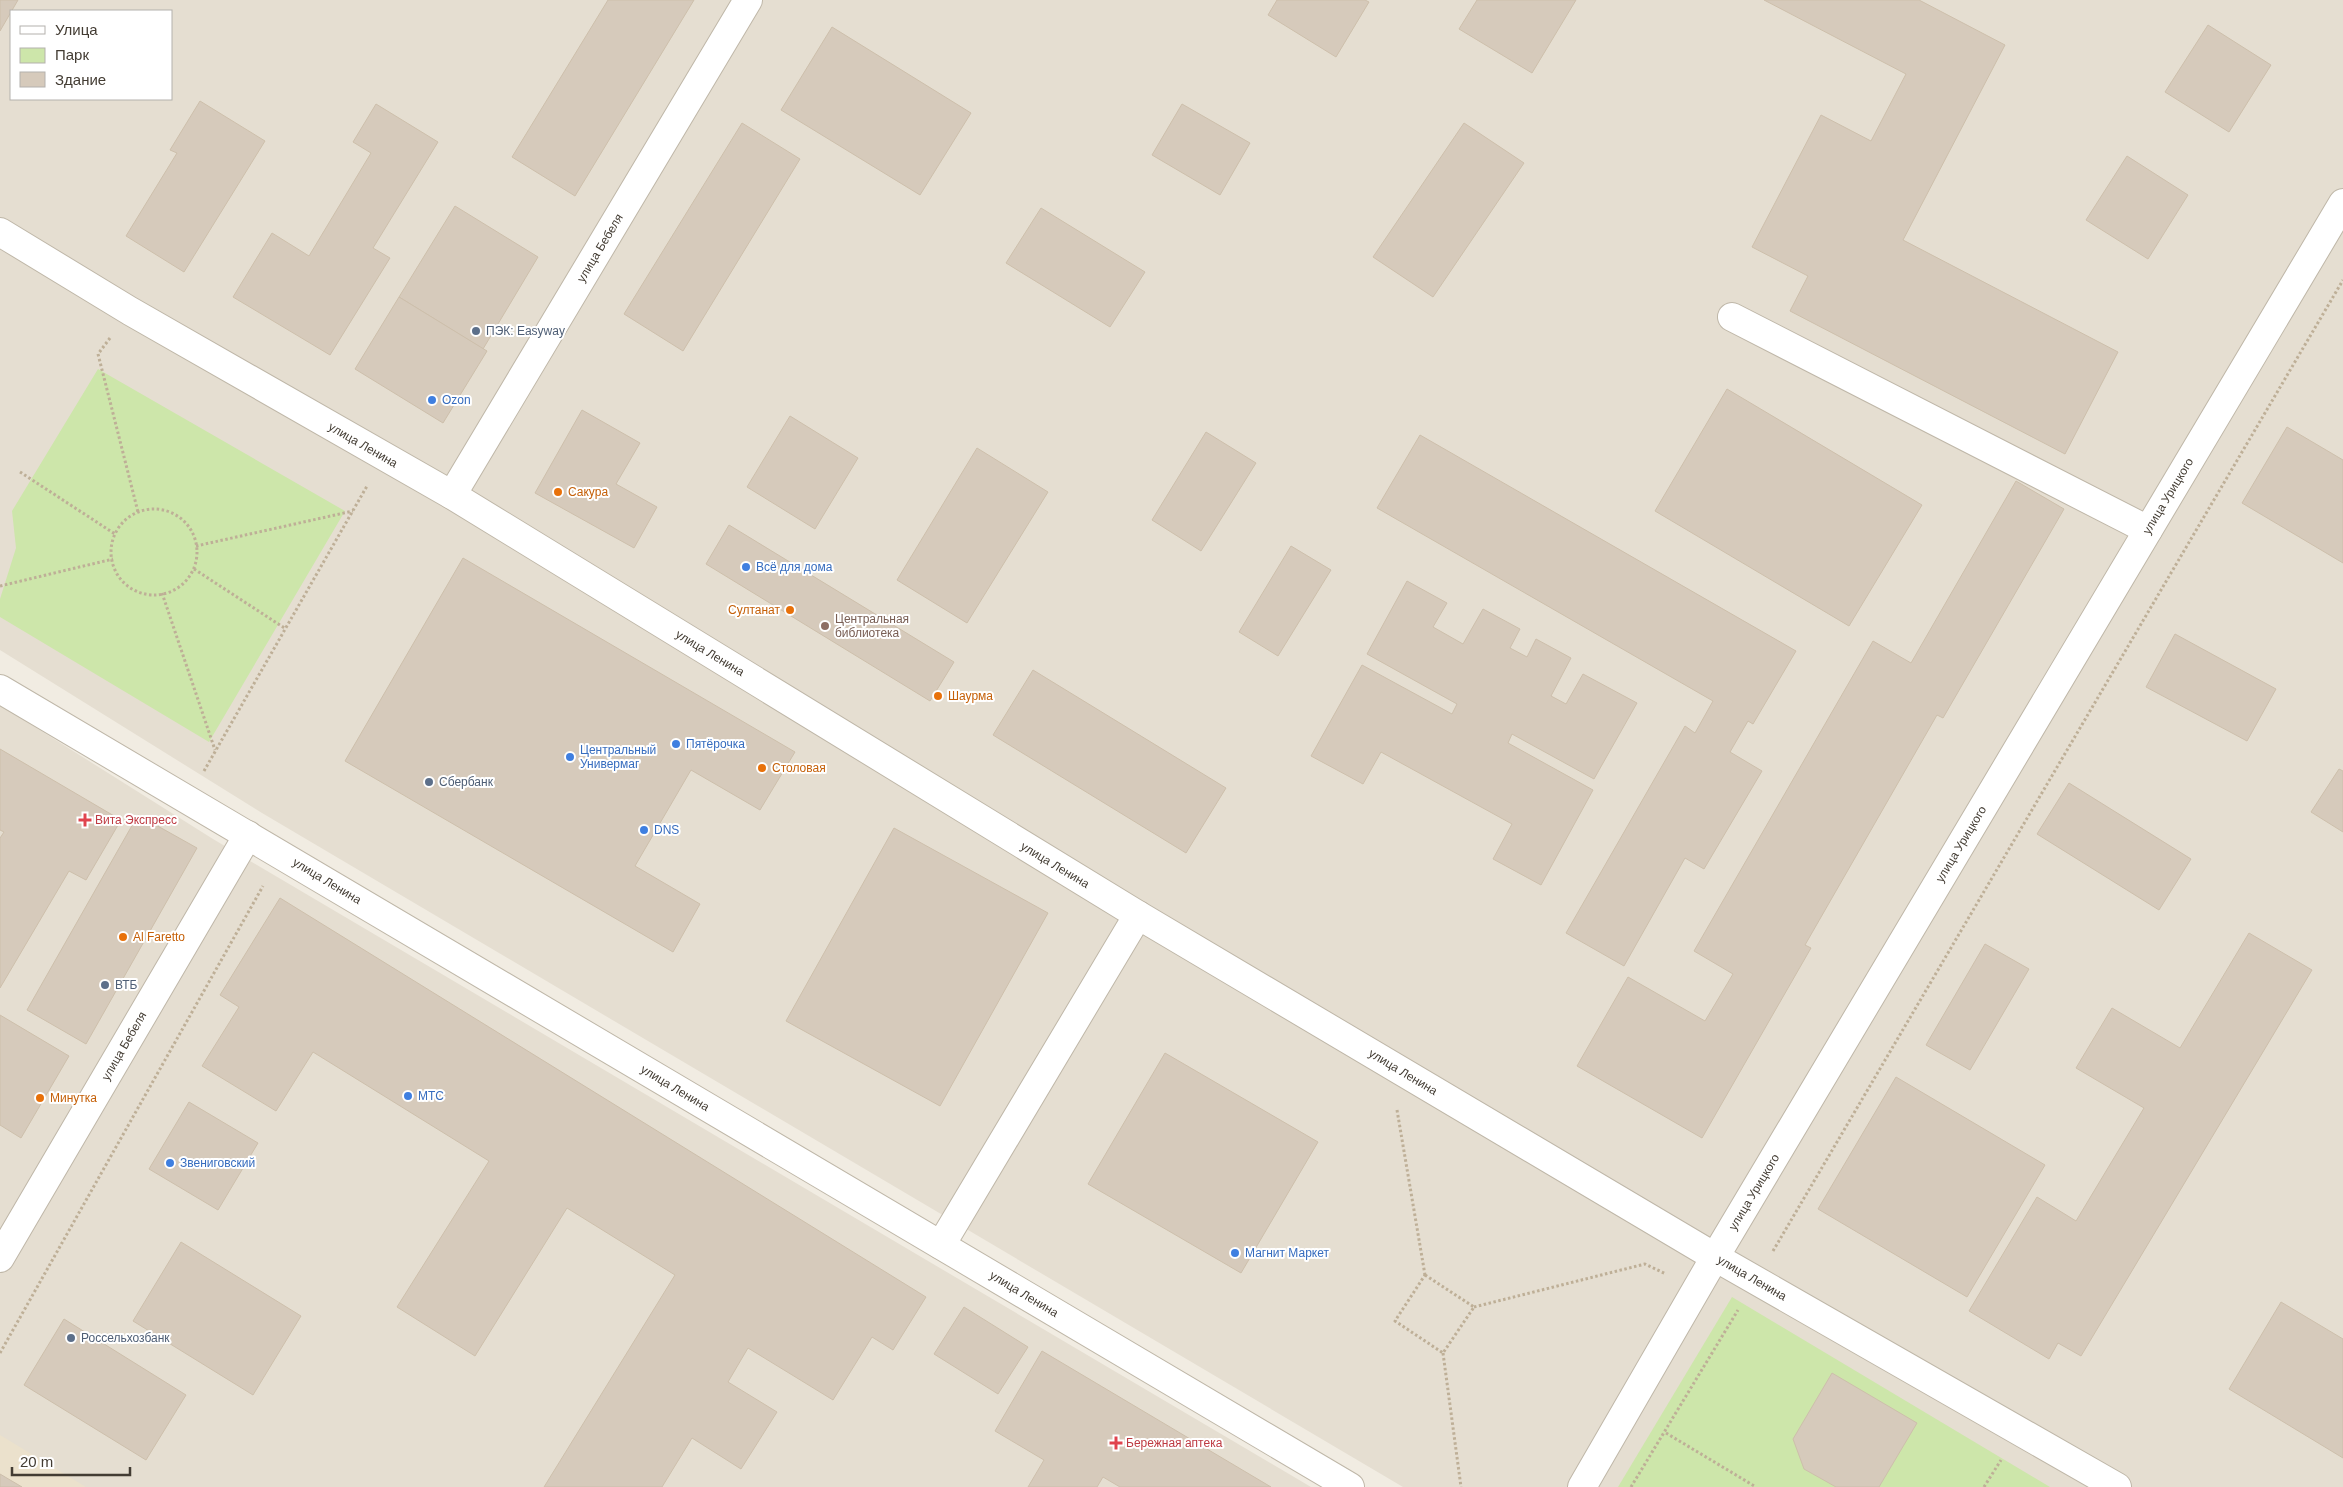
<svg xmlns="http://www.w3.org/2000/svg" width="2343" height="1487" font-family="Helvetica,sans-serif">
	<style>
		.residential { fill: #e5ded1; fill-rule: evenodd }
		.education { fill: #ebe1cc }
		.green { fill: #cde6aa }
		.building { fill: #d6cabb; stroke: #cdbfab }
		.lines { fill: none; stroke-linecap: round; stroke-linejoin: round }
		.minor-casing { stroke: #bfb7a8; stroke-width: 30 }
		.path { stroke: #beaf97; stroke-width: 3; stroke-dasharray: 2.5 2.5; stroke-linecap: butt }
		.minor { stroke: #fff; stroke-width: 28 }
		.service-dot { fill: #5c6f8a; stroke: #fff; stroke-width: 2 }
		.shop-dot { fill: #3f7fe0; stroke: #fff; stroke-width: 2 }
		.food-dot { fill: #e8710a; stroke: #fff; stroke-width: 2 }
		.education-dot { fill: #8d6e63; stroke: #fff; stroke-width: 2 }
		.health-dot { fill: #e0444e; stroke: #fff; stroke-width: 2 }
		.labels { text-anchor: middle; stroke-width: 4; stroke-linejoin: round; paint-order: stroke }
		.street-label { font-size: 12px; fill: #433c33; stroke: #fff }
		.service-label { font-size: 12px; fill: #4e5e75; stroke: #fff; text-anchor: start }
		.shop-label { font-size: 12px; fill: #366cbe; stroke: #fff; text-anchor: start }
		.food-label { font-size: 12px; fill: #c56008; stroke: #fff; text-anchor: start }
		.education-label { font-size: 12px; fill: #785e54; stroke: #fff; text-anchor: start }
		.health-label { font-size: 12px; fill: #be3a42; stroke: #fff; text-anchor: start }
	</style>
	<rect width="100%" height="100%" fill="#f1ece2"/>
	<g class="residential">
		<path d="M0,0H2343V1487H1403L262,813L0,650ZM11,11H171V99H11Z"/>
		<polygon points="0,705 213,839 1311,1487 0,1487"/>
	</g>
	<polygon class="education" points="0,1435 86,1487 0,1487"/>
	<g class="green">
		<polygon points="98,369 345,511 209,742 0,617 0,599 16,548 12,511"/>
		<polygon points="1732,1297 2050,1487 1618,1487"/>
	</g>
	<g class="building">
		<polygon points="0,0 18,0 0,31"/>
		<polygon points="608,0 694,0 575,196 512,157"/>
		<polygon points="1277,0 1365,0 1369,2 1336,57 1268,15"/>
		<polygon points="1477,0 1576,0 1532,73 1459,29"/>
		<polygon points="1764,0 1919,0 2005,45 1903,240 2118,352 2065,454 1790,311 1808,276 1752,247 1821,115 1871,141 1906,74"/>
		<polygon points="2208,25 2271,65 2229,132 2165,92"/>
		<polygon points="832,27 971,113 920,195 781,110"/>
		<polygon points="200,101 265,141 184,272 126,236 177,153 170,150"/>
		<polygon points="376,104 438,142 373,248 390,258 330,355 233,297 272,233 309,256 371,153 353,142"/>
		<polygon points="1182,104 1250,143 1220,195 1152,155"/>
		<polygon points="742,123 800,159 683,351 624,314"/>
		<polygon points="1464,123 1524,163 1433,297 1373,257"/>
		<polygon points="2127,156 2188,195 2148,259 2086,220"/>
		<polygon points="455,206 538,257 483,349 399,297"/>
		<polygon points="1041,208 1145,272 1110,327 1006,263"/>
		<polygon points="399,297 487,351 443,423 355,369"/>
		<polygon points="1727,389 1922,505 1849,626 1655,511"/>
		<polygon points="582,410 640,443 616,484 657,507 634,548 535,493"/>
		<polygon points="790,416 858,458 815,529 747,487"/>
		<polygon points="2287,427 2343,460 2343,563 2242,503"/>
		<polygon points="1206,432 1256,463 1201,551 1152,520"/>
		<polygon points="1420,435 1796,651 1753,724 1748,721 1730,752 1762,771 1704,869 1685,858 1624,966 1566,933 1685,726 1695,733 1713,701 1377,508"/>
		<polygon points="977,448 1048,492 967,623 897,580"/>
		<polygon points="2016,481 2064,509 1943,718 1937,715 1805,945 1811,948 1702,1138 1577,1066 1628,977 1705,1021 1733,974 1694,951 1873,641 1911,663"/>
		<polygon points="729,525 954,662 930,701 706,564"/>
		<polygon points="1291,546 1331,570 1278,656 1239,632"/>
		<polygon points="463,558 795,752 760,810 691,770 635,866 700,904 673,952 345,761"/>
		<polygon points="1407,581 1447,603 1433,627 1463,644 1483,609 1520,629 1510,648 1527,657 1536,639 1571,658 1551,696 1566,704 1583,674 1637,703 1594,779 1512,734 1508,743 1593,790 1541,885 1493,859 1512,824 1381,752 1363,784 1311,756 1362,665 1452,714 1457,704 1367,654"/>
		<polygon points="2175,634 2276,689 2247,741 2146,687"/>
		<polygon points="1033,670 1226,788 1186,853 993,735"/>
		<polygon points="0,749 121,820 86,880 69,871 0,988 0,838 4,832 0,830"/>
		<polygon points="2339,769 2343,771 2343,832 2311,812"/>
		<polygon points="2069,783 2191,859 2159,910 2037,834"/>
		<polygon points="138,815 197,848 86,1044 27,1010"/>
		<polygon points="894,828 1048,913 940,1106 786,1021"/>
		<polygon points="280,898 926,1297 893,1350 872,1337 833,1400 748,1348 728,1382 777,1412 741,1469 692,1438 662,1487 544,1487 675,1275 567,1208 475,1356 397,1307 489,1161 313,1052 276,1111 202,1066 239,1007 220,995"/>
		<polygon points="2249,933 2312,970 2081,1356 2058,1343 2049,1359 1969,1311 2037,1197 2076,1221 2144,1108 2076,1068 2112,1008 2180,1048"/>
		<polygon points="1985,944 2029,969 1970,1070 1926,1045"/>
		<polygon points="0,1015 69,1056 21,1138 0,1125"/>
		<polygon points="1165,1053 1318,1142 1241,1273 1088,1184"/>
		<polygon points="1896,1077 2045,1165 1967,1297 1818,1209"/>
		<polygon points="189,1102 258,1143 218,1210 149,1169"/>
		<polygon points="181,1242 301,1316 253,1395 133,1321"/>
		<polygon points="2281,1302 2343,1339 2343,1458 2229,1389"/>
		<polygon points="964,1307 1028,1347 998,1394 934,1354"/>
		<polygon points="64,1319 186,1395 146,1460 24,1385"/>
		<polygon points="1042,1351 1271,1487 1120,1487 1103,1477 1097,1487 1028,1487 1044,1460 995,1431"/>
		<polygon points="1832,1373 1917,1423 1879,1487 1836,1487 1804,1469 1793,1439"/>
		<polygon points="0,1474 22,1487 0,1487"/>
	</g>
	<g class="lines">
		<g class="minor-casing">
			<g id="minor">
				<polyline points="0,232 130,311 452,495 1138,915 1715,1257 2117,1487"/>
				<polyline points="1732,317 2148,530"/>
				<polyline points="452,495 748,0"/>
				<polyline points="0,689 1350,1487"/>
				<polyline points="941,1245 1138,915"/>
				<polyline points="0,1258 248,835"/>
				<polyline points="1582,1487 1715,1257 2343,203"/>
			</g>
		</g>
		<g class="path">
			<polyline points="110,338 98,354 138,512"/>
			<polyline points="20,472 115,534"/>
			<circle cx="154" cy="552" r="43"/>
			<polyline points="196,546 353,511"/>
			<polyline points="194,569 286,629"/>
			<polyline points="0,586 113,559"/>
			<polyline points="162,593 215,750"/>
			<polyline points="204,771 367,486"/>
			<polyline points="1397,1110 1425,1275"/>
			<polyline points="1773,1251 2343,280"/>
			<polygon points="1425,1275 1474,1307 1443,1353 1395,1321"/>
			<polyline points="1474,1307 1645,1264 1666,1274"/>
			<polyline points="0,1353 263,886"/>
			<polyline points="1443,1353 1461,1487"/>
			<polyline points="1666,1433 1756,1487"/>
			<polyline points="1631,1487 1738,1310"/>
			<polyline points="1984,1487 2001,1460"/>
		</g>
		<use href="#minor" class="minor"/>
	</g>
	<g class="service-dot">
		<circle cx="476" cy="331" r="5"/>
		<circle cx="429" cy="782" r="5"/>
		<circle cx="105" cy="985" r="5"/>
		<circle cx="71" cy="1338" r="5"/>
	</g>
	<g class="shop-dot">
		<circle cx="432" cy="400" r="5"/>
		<circle cx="746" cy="567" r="5"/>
		<circle cx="676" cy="744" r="5"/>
		<circle cx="570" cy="757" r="5"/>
		<circle cx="644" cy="830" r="5"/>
		<circle cx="408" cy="1096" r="5"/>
		<circle cx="170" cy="1163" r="5"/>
		<circle cx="1235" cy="1253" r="5"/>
	</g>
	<g class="food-dot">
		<circle cx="558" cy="492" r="5"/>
		<circle cx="790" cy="610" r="5"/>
		<circle cx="938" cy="696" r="5"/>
		<circle cx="762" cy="768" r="5"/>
		<circle cx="123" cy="937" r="5"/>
		<circle cx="40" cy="1098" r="5"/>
	</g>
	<circle class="education-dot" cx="825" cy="626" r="5"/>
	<g class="health-dot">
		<path d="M82.5 812.5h5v5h5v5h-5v5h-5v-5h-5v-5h5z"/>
		<path d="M1113.5 1435.5h5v5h5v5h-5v5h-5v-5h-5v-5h5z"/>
	</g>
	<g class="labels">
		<g class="street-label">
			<text transform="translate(600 248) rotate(-59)" y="4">улица Бебеля</text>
			<text transform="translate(363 445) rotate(30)" y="4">улица Ленина</text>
			<text transform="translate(2168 496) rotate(-59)" y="4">улица Урицкого</text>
			<text transform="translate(710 653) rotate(31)" y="4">улица Ленина</text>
			<text transform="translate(1961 844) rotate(-59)" y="4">улица Урицкого</text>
			<text transform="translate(1055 865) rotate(31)" y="4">улица Ленина</text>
			<text transform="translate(327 881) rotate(31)" y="4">улица Ленина</text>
			<text transform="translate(124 1046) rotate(-60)" y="4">улица Бебеля</text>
			<text transform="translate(1403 1072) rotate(31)" y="4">улица Ленина</text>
			<text transform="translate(675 1088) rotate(31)" y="4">улица Ленина</text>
			<text transform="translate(1754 1192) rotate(-59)" y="4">улица Урицкого</text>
			<text transform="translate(1752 1278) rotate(30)" y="4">улица Ленина</text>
			<text transform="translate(1024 1294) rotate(31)" y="4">улица Ленина</text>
		</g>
		<g class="service-label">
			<text x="486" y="335">ПЭК: Easyway</text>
			<text x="439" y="786">Сбербанк</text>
			<text x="115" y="989">ВТБ</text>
			<text x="81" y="1342">Россельхозбанк</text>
		</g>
		<g class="shop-label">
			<text x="442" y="404">Ozon</text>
			<text x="756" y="571">Всё для дома</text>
			<text x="686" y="748">Пятёрочка</text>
			<text x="580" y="754">Центральный<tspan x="580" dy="14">Универмаг</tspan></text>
			<text x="654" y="834">DNS</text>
			<text x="418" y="1100">МТС</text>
			<text x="180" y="1167">Звениговский</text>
			<text x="1245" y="1257">Магнит Маркет</text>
		</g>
		<g class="food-label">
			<text x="568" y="496">Сакура</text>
			<text x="780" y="614" text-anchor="end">Султанат</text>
			<text x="948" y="700">Шаурма</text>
			<text x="772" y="772">Столовая</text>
			<text x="133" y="941">Al Faretto</text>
			<text x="50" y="1102">Минутка</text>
		</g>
		<g class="education-label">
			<text x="835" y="623">Центральная<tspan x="835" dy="14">библиотека</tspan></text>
		</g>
		<g class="health-label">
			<text x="95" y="824">Вита Экспресс</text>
			<text x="1126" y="1447">Бережная аптека</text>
		</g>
	</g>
	<rect x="10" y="10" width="162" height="90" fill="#ffffff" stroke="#b4b1ad"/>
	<rect x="20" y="26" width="25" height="8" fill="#ffffff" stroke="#b4b1ad"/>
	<text x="55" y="35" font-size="15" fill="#433c33">Улица</text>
	<rect x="20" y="48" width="25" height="15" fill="#cde6aa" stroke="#b4b1ad"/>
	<text x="55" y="60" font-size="15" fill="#433c33">Парк</text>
	<rect x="20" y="72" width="25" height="15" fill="#d6cabb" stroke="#b4b1ad"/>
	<text x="55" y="85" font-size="15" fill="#433c33">Здание</text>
	<path d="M12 1467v8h118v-8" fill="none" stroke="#433c33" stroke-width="2.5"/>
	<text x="20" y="1467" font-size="15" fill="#433c33" stroke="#ffffff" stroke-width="4" paint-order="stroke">20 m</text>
</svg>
